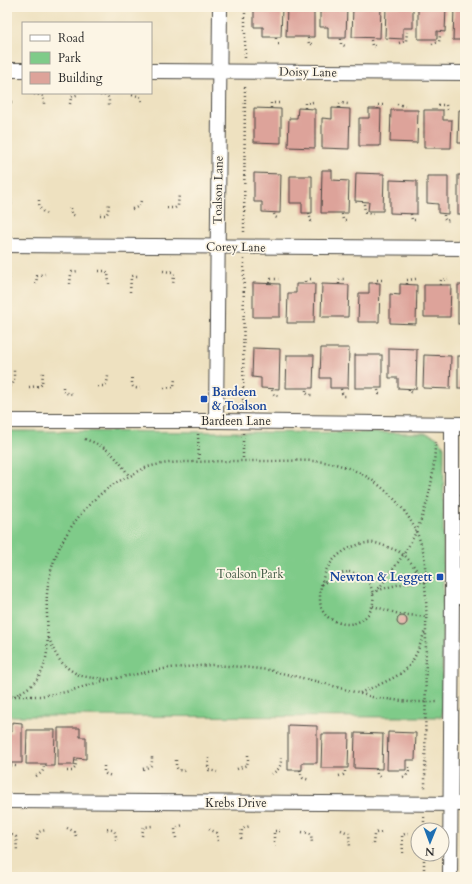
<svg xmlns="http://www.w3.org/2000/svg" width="472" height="884" font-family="Cardo,serif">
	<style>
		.green { fill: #7fcb89; stroke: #557b5a }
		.building { fill: #dda39a }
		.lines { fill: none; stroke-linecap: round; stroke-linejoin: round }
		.street-casing { stroke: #484641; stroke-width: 16 }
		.path { stroke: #484641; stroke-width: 2.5; stroke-dasharray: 1 3; stroke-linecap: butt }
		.street { stroke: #fff; stroke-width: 14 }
		.transit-dot { fill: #1a4fb4; stroke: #fcf5e5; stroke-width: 1.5 }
		.labels { text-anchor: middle; stroke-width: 3.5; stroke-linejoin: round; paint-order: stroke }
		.street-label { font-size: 12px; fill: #2b2b2b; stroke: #fcf5e5 }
		.transit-label { font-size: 12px; font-weight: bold; fill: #164399; stroke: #fcf5e5; text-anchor: start }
		.park-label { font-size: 12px; fill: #445b47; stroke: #fcf5e5 }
	</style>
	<rect width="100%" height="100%" fill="#fcf5e5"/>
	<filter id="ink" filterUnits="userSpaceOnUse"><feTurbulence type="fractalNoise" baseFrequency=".025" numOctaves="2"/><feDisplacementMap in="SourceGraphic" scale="8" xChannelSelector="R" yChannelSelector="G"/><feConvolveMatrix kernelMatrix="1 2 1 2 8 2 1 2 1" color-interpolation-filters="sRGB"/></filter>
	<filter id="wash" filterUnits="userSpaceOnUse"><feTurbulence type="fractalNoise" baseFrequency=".012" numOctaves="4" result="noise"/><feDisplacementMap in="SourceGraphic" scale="16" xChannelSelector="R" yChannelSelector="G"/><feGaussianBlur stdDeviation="0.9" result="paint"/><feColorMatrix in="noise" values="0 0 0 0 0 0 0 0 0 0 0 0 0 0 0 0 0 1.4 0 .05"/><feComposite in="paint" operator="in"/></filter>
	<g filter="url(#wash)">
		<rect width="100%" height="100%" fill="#eee1c0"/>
		<path class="green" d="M7,431L425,433C435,436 439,437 444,447L442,717L7,716Z"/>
		<g id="blocks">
			<g class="building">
				<polygon points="254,7 282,7 281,37 263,37 263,27 254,27"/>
				<polygon points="287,7 314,7 314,37 286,37"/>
				<polygon points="320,7 347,7 346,38 328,38 328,27 320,27"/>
				<polygon points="353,7 381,7 380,38 352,37"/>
				<polygon points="386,7 413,7 413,28 403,28 403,39 385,38"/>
				<polygon points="418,7 446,7 445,32 437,31 437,39 418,39"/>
				<polygon points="454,7 465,7 465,29 463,29 463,40 453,40"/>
				<polygon points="254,108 281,109 281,143 254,142"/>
				<polygon points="298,108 315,109 315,148 288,147 289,118 297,118"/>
				<polygon points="332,108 350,109 349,149 322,148 322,118 332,119"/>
				<polygon points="369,109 381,109 380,146 359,146 359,118 369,118"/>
				<polygon points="391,110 418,110 417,143 390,142"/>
				<polygon points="424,110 443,110 443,120 452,120 451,148 424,148"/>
				<polygon points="459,110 465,110 465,143 458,143"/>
				<polygon points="322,170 332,170 332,180 349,181 348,213 321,213"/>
				<polygon points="254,173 281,174 280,213 262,212 262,202 254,202"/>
				<polygon points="356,173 384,174 383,211 368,211 369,202 355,201"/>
				<rect x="458" y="175" width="7" height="39"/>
				<polygon points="290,176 312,176 312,213 302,213 302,203 290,203"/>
				<polygon points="427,176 448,176 448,214 438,213 438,204 427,203"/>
				<polygon points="390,180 417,181 417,214 390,213"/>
				<polygon points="253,283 280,284 280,317 253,317"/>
				<polygon points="369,283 380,283 379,322 358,322 359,293 369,293"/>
				<polygon points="296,284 315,284 314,323 287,323 288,293 296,293"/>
				<polygon points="322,284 349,285 348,317 321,317"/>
				<polygon points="400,284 417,285 416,324 390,323 390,294 400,295"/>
				<polygon points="424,285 451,285 450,317 424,317"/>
				<rect x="458" y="285" width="7" height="39"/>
				<polygon points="253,348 280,349 279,389 261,388 261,378 252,377"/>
				<polygon points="321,348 349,348 348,388 330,388 330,378 320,378"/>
				<polygon points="389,348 417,349 416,389 398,388 398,378 389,378"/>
				<polygon points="287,355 314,355 313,388 286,388"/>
				<rect x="355" y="355" width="27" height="33"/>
				<polygon points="424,355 451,356 450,389 423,388"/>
				<rect x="458" y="356" width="7" height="32"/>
				<circle cx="402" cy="621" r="5"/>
				<polygon points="12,722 22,723 22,763 7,763 7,732 12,732"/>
				<polygon points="288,725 317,726 317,763 302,763 302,770 288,770"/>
				<polygon points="58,728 80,728 80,737 86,737 86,759 75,758 74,765 58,765"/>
				<polygon points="27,730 55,730 54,766 46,766 46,764 26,764"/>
				<polygon points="388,732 416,733 415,760 406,760 406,770 387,770"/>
				<polygon points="355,733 383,734 382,769 354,768"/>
				<polygon points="322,734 349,734 348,768 321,768"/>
			</g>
		</g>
	</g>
	<g filter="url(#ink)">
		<use href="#blocks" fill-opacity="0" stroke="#484641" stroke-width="1"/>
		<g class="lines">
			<g class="street-casing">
				<g id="street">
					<polyline points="7,70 23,70"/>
					<polyline points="151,71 465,73"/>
					<polyline points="7,245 465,248"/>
					<polyline points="7,421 216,421 465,424"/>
					<polyline points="216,421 220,7"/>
					<polyline points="452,597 465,597"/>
					<polyline points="7,801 465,804"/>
					<polyline points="450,877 452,597 452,424"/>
				</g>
			</g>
			<g class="path">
				<polyline points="276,38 276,44 279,44"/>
				<polyline points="308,38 309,44 313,44"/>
				<polyline points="341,39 341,44 345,46"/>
				<polyline points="371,40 372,46 377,46"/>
				<polyline points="399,43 406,41 407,32"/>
				<polyline points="432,44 439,42 440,36"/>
				<polyline points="245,58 245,7"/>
				<polyline points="34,94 40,95 43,96 44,102 44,105"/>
				<path d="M100,95C109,95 109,97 109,105"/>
				<path d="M132,95C139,96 142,96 142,104"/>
				<polyline points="7,102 13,102"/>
				<polyline points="70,104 71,97 79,94"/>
				<polyline points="397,104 405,106"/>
				<polyline points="438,105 446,105 447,110"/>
				<polyline points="271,108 271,103 279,103"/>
				<polyline points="305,108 305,103 306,103 313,102"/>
				<polyline points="339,108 339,104 341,103 348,104"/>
				<polyline points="378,109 378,105 383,105"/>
				<path d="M39,200C39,207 40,210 46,214"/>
				<polyline points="364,204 365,212 371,214 376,213"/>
				<path d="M70,208C70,213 72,215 77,216"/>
				<polyline points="167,208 175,208 178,206 179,194"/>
				<path d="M132,209C139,207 141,205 141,198"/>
				<polyline points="309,213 311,221 313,221"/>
				<polyline points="274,214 275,217 279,219"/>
				<polyline points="342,214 343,220 346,220"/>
				<polyline points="411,214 412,220 415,220"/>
				<polyline points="7,215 9,214 11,207 11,200"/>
				<polyline points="100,215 106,215 108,212 109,203"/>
				<polyline points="444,215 444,218 446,221 449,220"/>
				<polyline points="244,232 245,85"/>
				<polyline points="7,271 9,273 9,279"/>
				<polyline points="99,271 106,271 108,273 109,284"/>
				<polyline points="163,271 173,272 174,276 173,284"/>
				<polyline points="305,282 305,279 313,279"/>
				<polyline points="270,283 271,279 279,279"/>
				<polyline points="376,283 376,280 382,280"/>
				<polyline points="36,284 37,276 40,275 45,274"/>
				<polyline points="70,284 71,274 72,272 78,271"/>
				<polyline points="339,284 339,280 341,279 346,279"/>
				<polyline points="407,284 407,280 416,279"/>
				<polyline points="440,285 441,280 448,279"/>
				<polyline points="130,292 131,278 133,276 140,276"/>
				<path d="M132,378C132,385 131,389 140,388"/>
				<polyline points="98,386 104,386 107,383 108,376"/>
				<polyline points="29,387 40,386 42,384 43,372"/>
				<polyline points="63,387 63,391 66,393 73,394"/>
				<polyline points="7,388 12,386 14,380 14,368"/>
				<polyline points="164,388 174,387 175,378"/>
				<polyline points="341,389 342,393 344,396 346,396"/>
				<polyline points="409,389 409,391 414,394"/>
				<polyline points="272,390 273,393 274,395 278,396"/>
				<polyline points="306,390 306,393 309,395 313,395"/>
				<polyline points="378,390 379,394 381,394"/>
				<polyline points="243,408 244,259"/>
				<polyline points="243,433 243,460"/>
				<polyline points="198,434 199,461"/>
				<path d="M85,439C89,441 94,442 97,444C112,451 121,463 129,476"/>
				<path d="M349,572C359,573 367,578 371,587C381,612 357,633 333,620C328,618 325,615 322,610C319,602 320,594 321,585C330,579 338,573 349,572Z"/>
				<path d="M321,585C322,582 323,577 325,573C332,555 355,541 375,543C379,544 383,545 387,547C393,549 399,551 404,555C412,562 418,573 425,582C408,581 392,586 376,591"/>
				<path d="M373,594C380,588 385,580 390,572C395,567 399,561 403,555C425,522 435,481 435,442"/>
				<polyline points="373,606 399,614 427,617"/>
				<path d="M49,638C54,651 57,660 69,669C72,671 75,673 77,674C86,678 97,678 106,679"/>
				<path d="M360,693C375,686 393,680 405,670C415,661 421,643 425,630"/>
				<path d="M14,696C20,692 28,689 34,683C55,661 45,622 47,594C49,567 60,541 77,519C86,507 101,492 114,484C120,480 126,478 132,475C137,472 142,469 148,467C161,463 177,462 192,462C217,461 242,461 267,461C288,461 315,459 335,464C355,469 370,477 386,491C404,507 417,527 423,551C426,562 425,574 425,585C426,598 427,612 426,626L425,790"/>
				<polyline points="7,697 14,696 40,696 66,692 106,680 169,668 213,665 242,667 269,670 319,682 372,697 409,702 439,702"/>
				<polyline points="209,758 208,768 209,770 217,772"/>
				<polyline points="176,760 176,766 178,770 185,771"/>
				<polyline points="7,765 16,766"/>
				<polyline points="104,766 104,772 106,774 112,776"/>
				<path d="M143,769C152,766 152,766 152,757"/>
				<polyline points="237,769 247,765 248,761 248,755"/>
				<polyline points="376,769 377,774 381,778"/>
				<polyline points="300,770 301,774 303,778 310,780"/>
				<polyline points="67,771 72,771 75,768 77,758"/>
				<path d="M271,774C279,770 281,767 281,758"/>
				<path d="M36,776C42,773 44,771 44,764"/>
				<polyline points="339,776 343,775 345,773 345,769"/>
				<polyline points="403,777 406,776 409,771 409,764"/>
				<polyline points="67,828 75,832 76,837"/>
				<path d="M107,829C115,830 116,832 116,840"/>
				<polyline points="209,829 217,833 218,842"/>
				<polyline points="341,830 346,832 349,833 350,847"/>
				<polyline points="424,830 424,817"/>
				<polyline points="302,832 309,833 311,834 312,843"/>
				<polyline points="8,834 13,835 16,837 17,850"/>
				<polyline points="142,836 143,829 144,827 152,826"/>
				<polyline points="176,838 175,829 179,826 184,825"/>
				<path d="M37,839C37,831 40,831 47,830"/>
				<polyline points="241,839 242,829 244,828 250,826"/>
				<polyline points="373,844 374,835 376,833 382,832"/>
				<polyline points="274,846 274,831 283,831"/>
				<polyline points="403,853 402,835 408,833"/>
				<polyline points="424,877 424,854"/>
			</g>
			<use href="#street" class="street"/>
		</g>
	</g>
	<g class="transit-dot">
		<rect x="200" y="395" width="8" height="8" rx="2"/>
		<rect x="436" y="573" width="8" height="8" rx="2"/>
	</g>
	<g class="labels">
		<g class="street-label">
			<text transform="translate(308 72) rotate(1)" y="4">Doisy Lane</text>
			<text transform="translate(218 190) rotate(-89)" y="4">Toalson Lane</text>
			<text transform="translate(236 247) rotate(1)" y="4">Corey Lane</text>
			<text x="236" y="425">Bardeen Lane</text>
			<text x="236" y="807">Krebs Drive</text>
		</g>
		<g class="transit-label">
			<text x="212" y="396">Bardeen<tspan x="212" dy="14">&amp; Toalson</tspan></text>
			<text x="432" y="581" text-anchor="end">Newton &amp; Leggett</text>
		</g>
		<g class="park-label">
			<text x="250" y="578">Toalson Park</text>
		</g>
	</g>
	<rect width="472" height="884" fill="none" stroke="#fcf5e5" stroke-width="24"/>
	<rect x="22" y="22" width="130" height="72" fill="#fcf5e5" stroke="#a8a49b"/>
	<rect x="30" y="35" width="20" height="6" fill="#ffffff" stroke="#a8a49b"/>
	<text x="58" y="42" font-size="12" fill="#2b2b2b">Road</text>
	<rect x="30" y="52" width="20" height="12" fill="#7fcb89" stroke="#a8a49b"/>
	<text x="58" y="62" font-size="12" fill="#2b2b2b">Park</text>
	<rect x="30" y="72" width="20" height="12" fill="#dda39a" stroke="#a8a49b"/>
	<text x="58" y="82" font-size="12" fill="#2b2b2b">Building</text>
	<g transform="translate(430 842) rotate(181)"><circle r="19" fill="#fcf5e5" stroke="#a8a49b"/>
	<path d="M0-3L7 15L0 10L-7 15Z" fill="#1f6fb2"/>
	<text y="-6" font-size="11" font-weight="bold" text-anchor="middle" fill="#2b2b2b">N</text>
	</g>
</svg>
